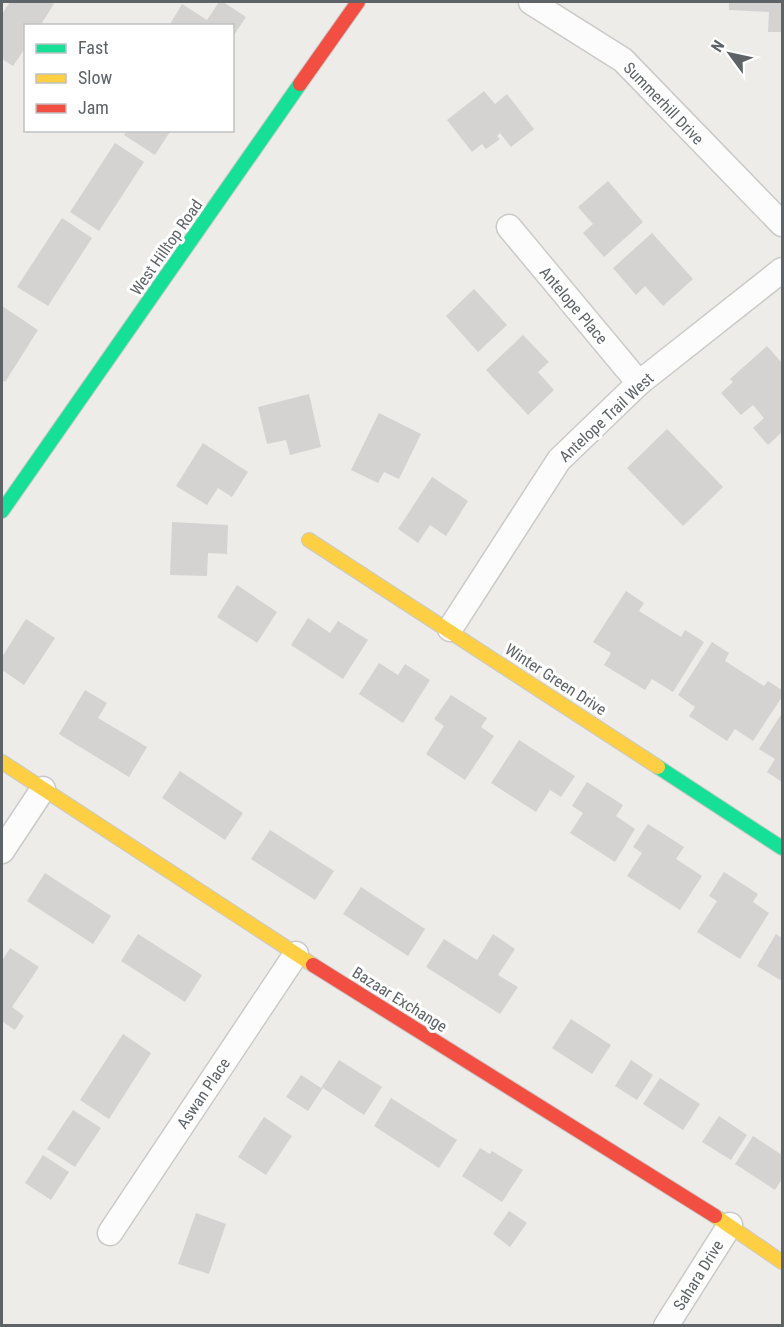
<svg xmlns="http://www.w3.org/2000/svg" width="784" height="1327" font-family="'Roboto Condensed',sans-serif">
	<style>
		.building { fill: #d4d3d2 }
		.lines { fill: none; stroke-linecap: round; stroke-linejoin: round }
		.street-casing { stroke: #cacaca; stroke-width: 27 }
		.fast-casing { stroke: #c8c9c8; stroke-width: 16 }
		.slow-casing { stroke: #c8c9c8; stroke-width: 16 }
		.jam-casing { stroke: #c8c9c8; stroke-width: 16 }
		.street { stroke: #fcfcfc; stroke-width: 24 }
		.fast { stroke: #16e098; stroke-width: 14 }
		.slow { stroke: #ffcf43; stroke-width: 14 }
		.jam { stroke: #f24e42; stroke-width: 14 }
		.labels { text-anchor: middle; stroke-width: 6; stroke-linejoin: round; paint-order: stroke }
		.street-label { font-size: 16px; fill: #5e6367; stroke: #fff }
	</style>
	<rect width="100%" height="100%" fill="#eeece9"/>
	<g class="building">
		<polygon points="10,2 55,2 40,26 26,26 26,47 13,66 2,59 2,14"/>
		<polygon points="219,2 223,2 246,17 232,38 232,26 169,26 182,4 207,20"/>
		<polygon points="729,2 782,2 782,32 768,32 769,12 729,10"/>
		<polygon points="484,91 495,104 507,94 534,129 511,147 500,133 497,136 500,139 486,149 482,144 472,152 447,120"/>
		<polygon points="127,130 171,130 155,155 124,135"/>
		<polygon points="115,143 144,162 99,231 70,212"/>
		<polygon points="608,181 643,222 604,257 583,233 593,224 578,207"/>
		<polygon points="62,218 92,238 48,306 17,287"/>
		<polygon points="652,233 693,279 663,306 645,286 636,295 613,268"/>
		<polygon points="474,289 507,325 478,352 446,316"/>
		<polygon points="2,306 38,330 5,382 2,380"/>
		<polygon points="523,335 549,362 538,372 554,390 528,415 486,370"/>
		<polygon points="767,346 782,363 782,432 768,445 753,428 764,418 753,405 741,415 721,393 733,382 730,379"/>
		<polygon points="309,394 321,447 290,455 286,440 267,444 258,407"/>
		<polygon points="379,413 421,434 399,479 384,472 378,483 351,470"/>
		<polygon points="667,429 723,487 683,526 627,468"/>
		<polygon points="203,443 248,472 232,497 218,488 207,505 176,486"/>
		<polygon points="432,477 468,501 446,536 430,525 418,543 398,529"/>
		<polygon points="172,522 228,525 227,554 208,553 207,576 170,575"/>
		<polygon points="237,585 277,612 257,643 217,617"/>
		<polygon points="626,591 644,603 639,611 681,637 685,630 704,642 673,692 652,679 645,690 604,665 611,653 593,642"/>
		<polygon points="308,618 330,633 338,621 368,640 343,679 291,645"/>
		<polygon points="26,619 55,638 24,685 2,670 2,657"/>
		<polygon points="712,642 729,653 725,661 764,686 768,681 782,690 782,697 753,741 735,729 727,741 689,716 695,707 678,695"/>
		<polygon points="379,663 398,675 405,664 430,680 403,723 359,694"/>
		<polygon points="85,690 107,703 98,718 147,747 129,777 59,734"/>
		<polygon points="451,695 487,718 481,727 494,736 465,780 426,754 444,726 434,719"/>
		<polygon points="782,713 782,782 767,772 775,759 759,749"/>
		<polygon points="519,740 575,776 561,797 550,790 536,812 491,783"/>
		<polygon points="180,771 243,813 225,840 162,798"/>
		<polygon points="587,782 623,805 616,816 635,829 615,862 570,833 583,813 572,806"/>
		<polygon points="648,824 684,847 676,859 702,876 680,910 627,876 642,853 633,847"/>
		<polygon points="270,830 334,871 315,900 251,859"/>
		<polygon points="724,872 758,894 753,902 769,913 740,959 697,932 717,901 709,896"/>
		<polygon points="45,873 111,916 93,944 27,901"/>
		<polygon points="361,887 425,929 408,956 343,914"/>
		<polygon points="138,934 202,975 185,1002 121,961"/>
		<polygon points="493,934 515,949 498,975 518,987 500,1014 426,967 444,939 477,960"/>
		<polygon points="776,934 782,938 782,981 757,966"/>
		<polygon points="10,948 39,967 12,1007 24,1016 15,1030 3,1022 2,1024 2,961"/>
		<polygon points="571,1019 611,1045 592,1074 552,1048"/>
		<polygon points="123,1034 151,1053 109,1119 80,1100"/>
		<polygon points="339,1060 382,1087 364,1115 323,1088 308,1111 286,1097 301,1075 321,1088"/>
		<polygon points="631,1060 653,1075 637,1100 615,1086"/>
		<polygon points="660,1078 700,1104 683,1130 643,1104"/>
		<polygon points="391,1098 457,1140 439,1168 374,1126"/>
		<polygon points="73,1110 101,1128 75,1167 47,1149"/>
		<polygon points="719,1116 747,1135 731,1160 702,1142"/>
		<polygon points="264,1117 292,1136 266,1175 238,1157"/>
		<polygon points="753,1136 782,1155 782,1179 775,1190 735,1164"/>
		<polygon points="480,1148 490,1154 492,1151 523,1170 502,1202 462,1176"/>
		<polygon points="43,1155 69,1172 51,1200 25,1183"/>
		<polygon points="509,1211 527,1223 510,1247 493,1234"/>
		<polygon points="196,1213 226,1224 209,1274 178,1264"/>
	</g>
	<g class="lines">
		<g class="street-casing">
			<g id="street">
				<polyline points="531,2 623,60 782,224"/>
				<polyline points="509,227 639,383"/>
				<polyline points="450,629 559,460 639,383 782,270"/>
				<polyline points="2,851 43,789"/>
				<polyline points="110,1233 296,954"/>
				<polyline points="666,1326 730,1225"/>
			</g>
		</g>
		<g class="fast-casing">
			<g id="fast">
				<polyline points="2,511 300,84"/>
				<polyline points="658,767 782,848"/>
			</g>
		</g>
		<g class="slow-casing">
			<g id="slow">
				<polyline points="309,540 658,767"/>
				<polyline points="2,762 313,965"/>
				<polyline points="715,1216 782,1262"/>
			</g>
		</g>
		<g class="jam-casing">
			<g id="jam">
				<polyline points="300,84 358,2"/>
				<polyline points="313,965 715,1216"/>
			</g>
		</g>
		<use href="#street" class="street"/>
		<use href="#fast" class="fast"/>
		<use href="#slow" class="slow"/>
		<use href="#jam" class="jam"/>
	</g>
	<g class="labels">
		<g class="street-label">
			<text transform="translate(664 103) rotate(46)" y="6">Summerhill Drive</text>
			<text transform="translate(166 247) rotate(-55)" y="6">West Hilltop Road</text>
			<text transform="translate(574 305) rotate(50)" y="6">Antelope Place</text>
			<text transform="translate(606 417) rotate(-43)" y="6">Antelope Trail West</text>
			<text transform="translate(556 679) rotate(33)" y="6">Winter Green Drive</text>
			<text transform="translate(400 999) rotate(32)" y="6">Bazaar Exchange</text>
			<text transform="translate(203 1093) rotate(-56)" y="6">Aswan Place</text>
			<text transform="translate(698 1275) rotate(-58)" y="6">Sahara Drive</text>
		</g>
	</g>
	<rect width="784" height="1327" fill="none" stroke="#5e6367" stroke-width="6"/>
	<rect x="24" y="24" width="210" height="108" fill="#ffffff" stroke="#bfc1c2" stroke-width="1.5"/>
	<rect x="36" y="44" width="30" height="9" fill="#16e098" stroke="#bfc1c2" stroke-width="1.5"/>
	<text x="78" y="54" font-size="18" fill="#5e6367">Fast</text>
	<rect x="36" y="74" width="30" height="9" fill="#ffcf43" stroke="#bfc1c2" stroke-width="1.5"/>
	<text x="78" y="84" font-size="18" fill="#5e6367">Slow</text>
	<rect x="36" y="104" width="30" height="9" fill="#f24e42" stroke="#bfc1c2" stroke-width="1.5"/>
	<text x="78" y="114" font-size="18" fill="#5e6367">Jam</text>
	<g transform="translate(730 54) rotate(303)" stroke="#ffffff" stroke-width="4.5" paint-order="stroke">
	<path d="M0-4.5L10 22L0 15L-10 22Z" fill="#5e6367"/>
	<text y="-9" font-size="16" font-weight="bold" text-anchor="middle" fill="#5e6367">N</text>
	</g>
</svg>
